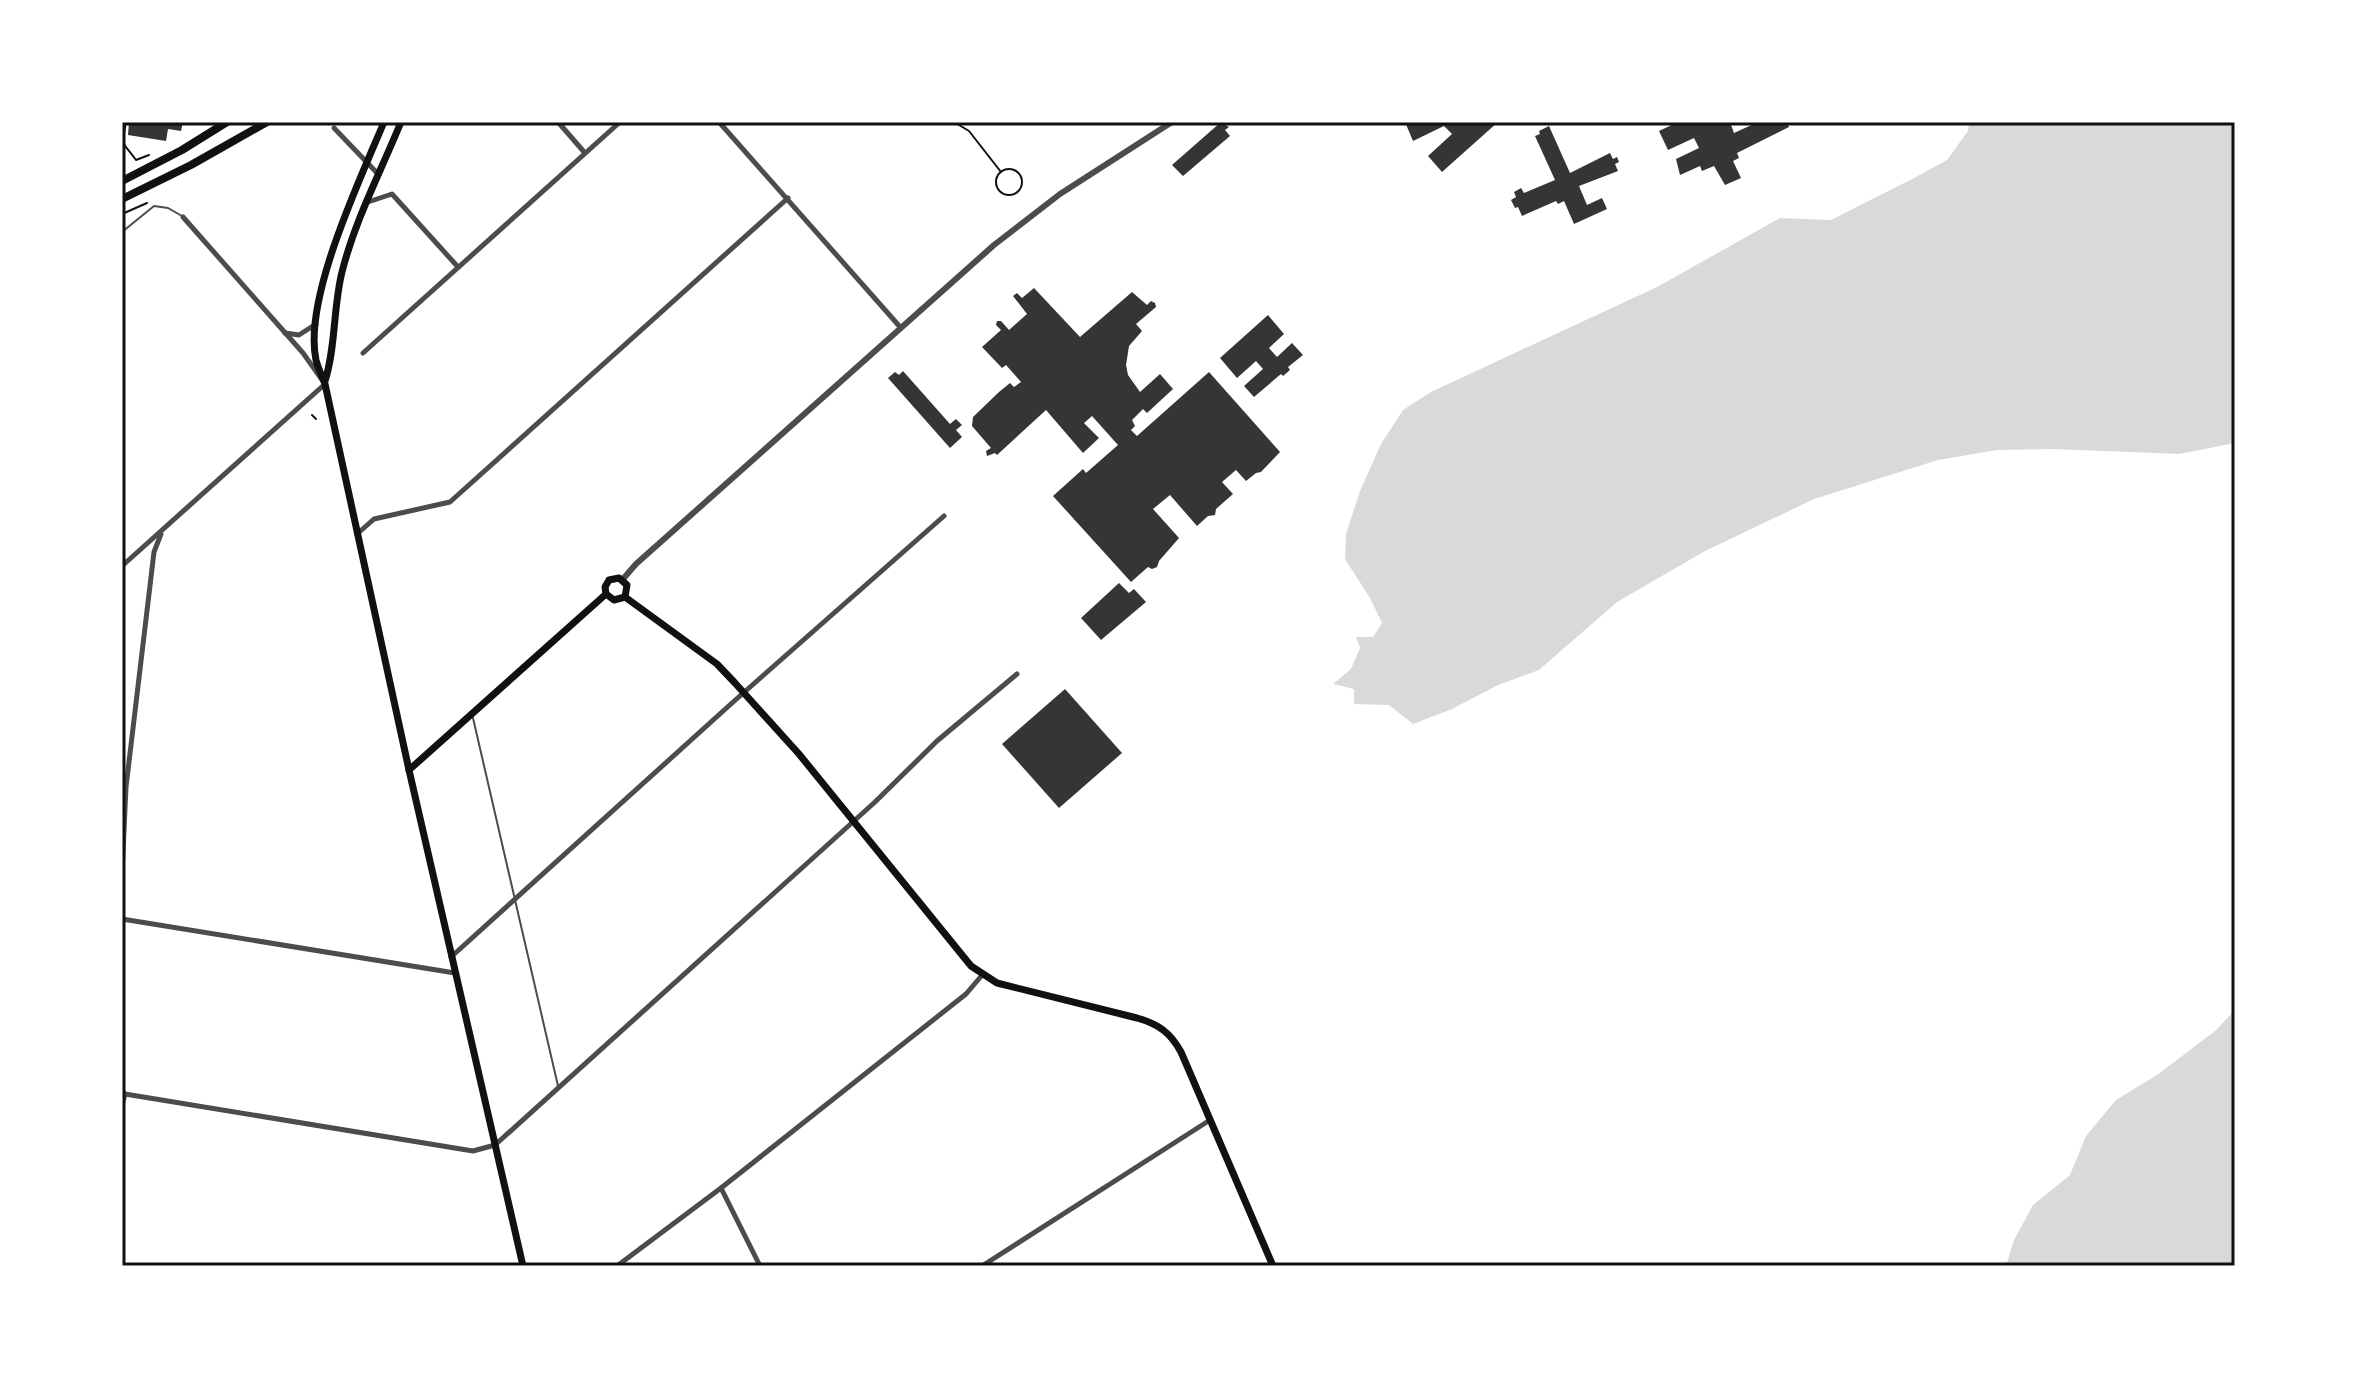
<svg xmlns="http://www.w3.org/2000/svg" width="2357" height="1388" font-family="Overpass,sans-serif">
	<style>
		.water { fill: #d9d9d9 }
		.building { fill: #353535 }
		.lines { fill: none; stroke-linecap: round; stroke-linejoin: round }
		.path { stroke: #111; stroke-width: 2 }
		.service { stroke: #4c4c4c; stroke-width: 2 }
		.minor { stroke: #4c4c4c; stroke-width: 5 }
		.tertiary { stroke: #4c4c4c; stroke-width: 6 }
		.secondary { stroke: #111; stroke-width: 7 }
		.primary { stroke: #111; stroke-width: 7 }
		.trunk { stroke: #111; stroke-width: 8 }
		.neatline { fill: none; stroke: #111; stroke-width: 3 }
	</style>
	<rect width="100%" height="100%" fill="#fff"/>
	<g class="water">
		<polygon points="1969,122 2235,122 2235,443 2179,454 2054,449 1997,450 1938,460 1814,499 1705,551 1617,602 1539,670 1498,685 1452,709 1413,724 1389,705 1354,704 1354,689 1333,684 1351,669 1360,648 1356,637 1373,637 1382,623 1370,598 1345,559 1346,534 1360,491 1381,444 1403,410 1431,392 1657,287 1780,218 1831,220 1914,178 1947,160 1968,131"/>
		<polygon points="2235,1010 2235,1266 2006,1266 2014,1240 2033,1205 2070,1175 2086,1136 2116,1100 2157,1075 2215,1031"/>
	</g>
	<g class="building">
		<polygon points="129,122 183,122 181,131 168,129 166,141 128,135"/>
		<polygon points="1221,122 1229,127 1225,130 1230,136 1183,176 1172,165"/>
		<polygon points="1405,122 1498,122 1442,172 1428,156 1452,134 1444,126 1413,141"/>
		<polygon points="1678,122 1730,122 1734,133 1758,122 1787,122 1789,127 1737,153 1739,158 1733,161 1741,178 1725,185 1714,166 1702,171 1700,166 1680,175 1676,159 1699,148 1694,138 1668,150 1659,131"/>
		<polygon points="1549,126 1570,173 1610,153 1613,159 1617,157 1619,162 1615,164 1618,171 1579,186 1587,205 1602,198 1607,209 1574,224 1564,201 1558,204 1556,201 1522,216 1518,207 1515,208 1511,200 1516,197 1514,192 1521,188 1524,193 1555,180 1535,136 1540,134 1539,131"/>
		<polygon points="1034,288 1080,337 1132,292 1147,305 1151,301 1155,303 1156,307 1136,324 1142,331 1129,346 1126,365 1128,375 1140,392 1160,374 1173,389 1147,413 1143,409 1132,420 1135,426 1131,430 1137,436 1209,372 1280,452 1261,472 1256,473 1246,481 1236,470 1222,482 1233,494 1216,509 1215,515 1208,516 1197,526 1170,495 1153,509 1179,538 1159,561 1157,567 1152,569 1148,567 1131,582 1053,496 1083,469 1086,473 1118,445 1092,416 1084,423 1099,438 1083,453 1046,410 997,455 995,453 987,456 986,451 991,448 972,426 973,417 999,392 1010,383 1014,387 1021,382 1006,365 1002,368 982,347 1001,330 996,325 997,321 1001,321 1009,330 1027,314 1013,296 1017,293 1022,298"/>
		<polygon points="1268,315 1284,334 1269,348 1277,357 1292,343 1303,355 1288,367 1290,370 1283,376 1281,374 1254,397 1244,386 1263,369 1256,361 1237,378 1220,358"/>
		<polygon points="903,371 950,424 956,419 962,425 956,430 962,437 950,448 888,378 895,372 899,375"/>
		<polygon points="1119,583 1129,593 1134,589 1146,602 1101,640 1081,618"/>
		<polygon points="1065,689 1122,753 1059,808 1002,744"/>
	</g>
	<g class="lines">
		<g class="path">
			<path d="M126,122C121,149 122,140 136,160L149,155"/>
			<polyline points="954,122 969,131 1001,172"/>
			<circle cx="1009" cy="182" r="13"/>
			<polyline points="122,214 147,203"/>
			<polyline points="312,415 316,419"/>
		</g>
		<g class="service">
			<polyline points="122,232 154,206 168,208 182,216"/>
			<polyline points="473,718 558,1086"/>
		</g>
		<g class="minor">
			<polyline points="558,122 585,153"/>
			<polyline points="719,122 901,328"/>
			<polyline points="334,128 379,175"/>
			<polyline points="368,202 392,194 458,267"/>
			<polyline points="285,333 299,335 316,324"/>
			<polyline points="363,353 620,122"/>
			<polyline points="357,534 374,519 450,502 788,198"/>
			<polyline points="122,566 325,384 303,353 183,217"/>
			<polyline points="122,874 126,787 154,552 161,534"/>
			<polyline points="122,919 455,973"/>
			<polyline points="451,957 732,703 944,516"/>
			<polyline points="122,1091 125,1094 122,1105"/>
			<polyline points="125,1094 473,1151 495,1145 875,802 937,741 1017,674"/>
			<polyline points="721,1188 760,1266"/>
			<polyline points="617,1266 721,1188 966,994 983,974"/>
			<polyline points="982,1266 1210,1120"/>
		</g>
		<polyline class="tertiary" points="623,579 636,564 994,245 1060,194 1172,122"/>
		<g class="secondary">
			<polyline points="606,594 605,587 609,580 619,578 627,585 625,597"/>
			<polyline points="606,594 614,600 625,597"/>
			<path d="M625,597L717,664L735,683L799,754L971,966L997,983L1137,1018C1158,1024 1170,1032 1181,1052L1273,1266"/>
			<polyline points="409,770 606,594"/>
		</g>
		<g class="primary">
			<path d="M384,122C360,180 303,299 316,360C318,368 322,376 325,384L409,770L523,1266"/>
			<path d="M325,381C336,346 333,308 342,272C355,220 381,171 401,122"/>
		</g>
		<g class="trunk">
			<polyline points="122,181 182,150 227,122"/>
			<polyline points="122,199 191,165 267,122"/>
		</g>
	</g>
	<rect width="2357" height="1388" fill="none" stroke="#ffffff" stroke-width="248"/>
	<rect x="124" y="124" width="2109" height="1140" class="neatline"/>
</svg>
